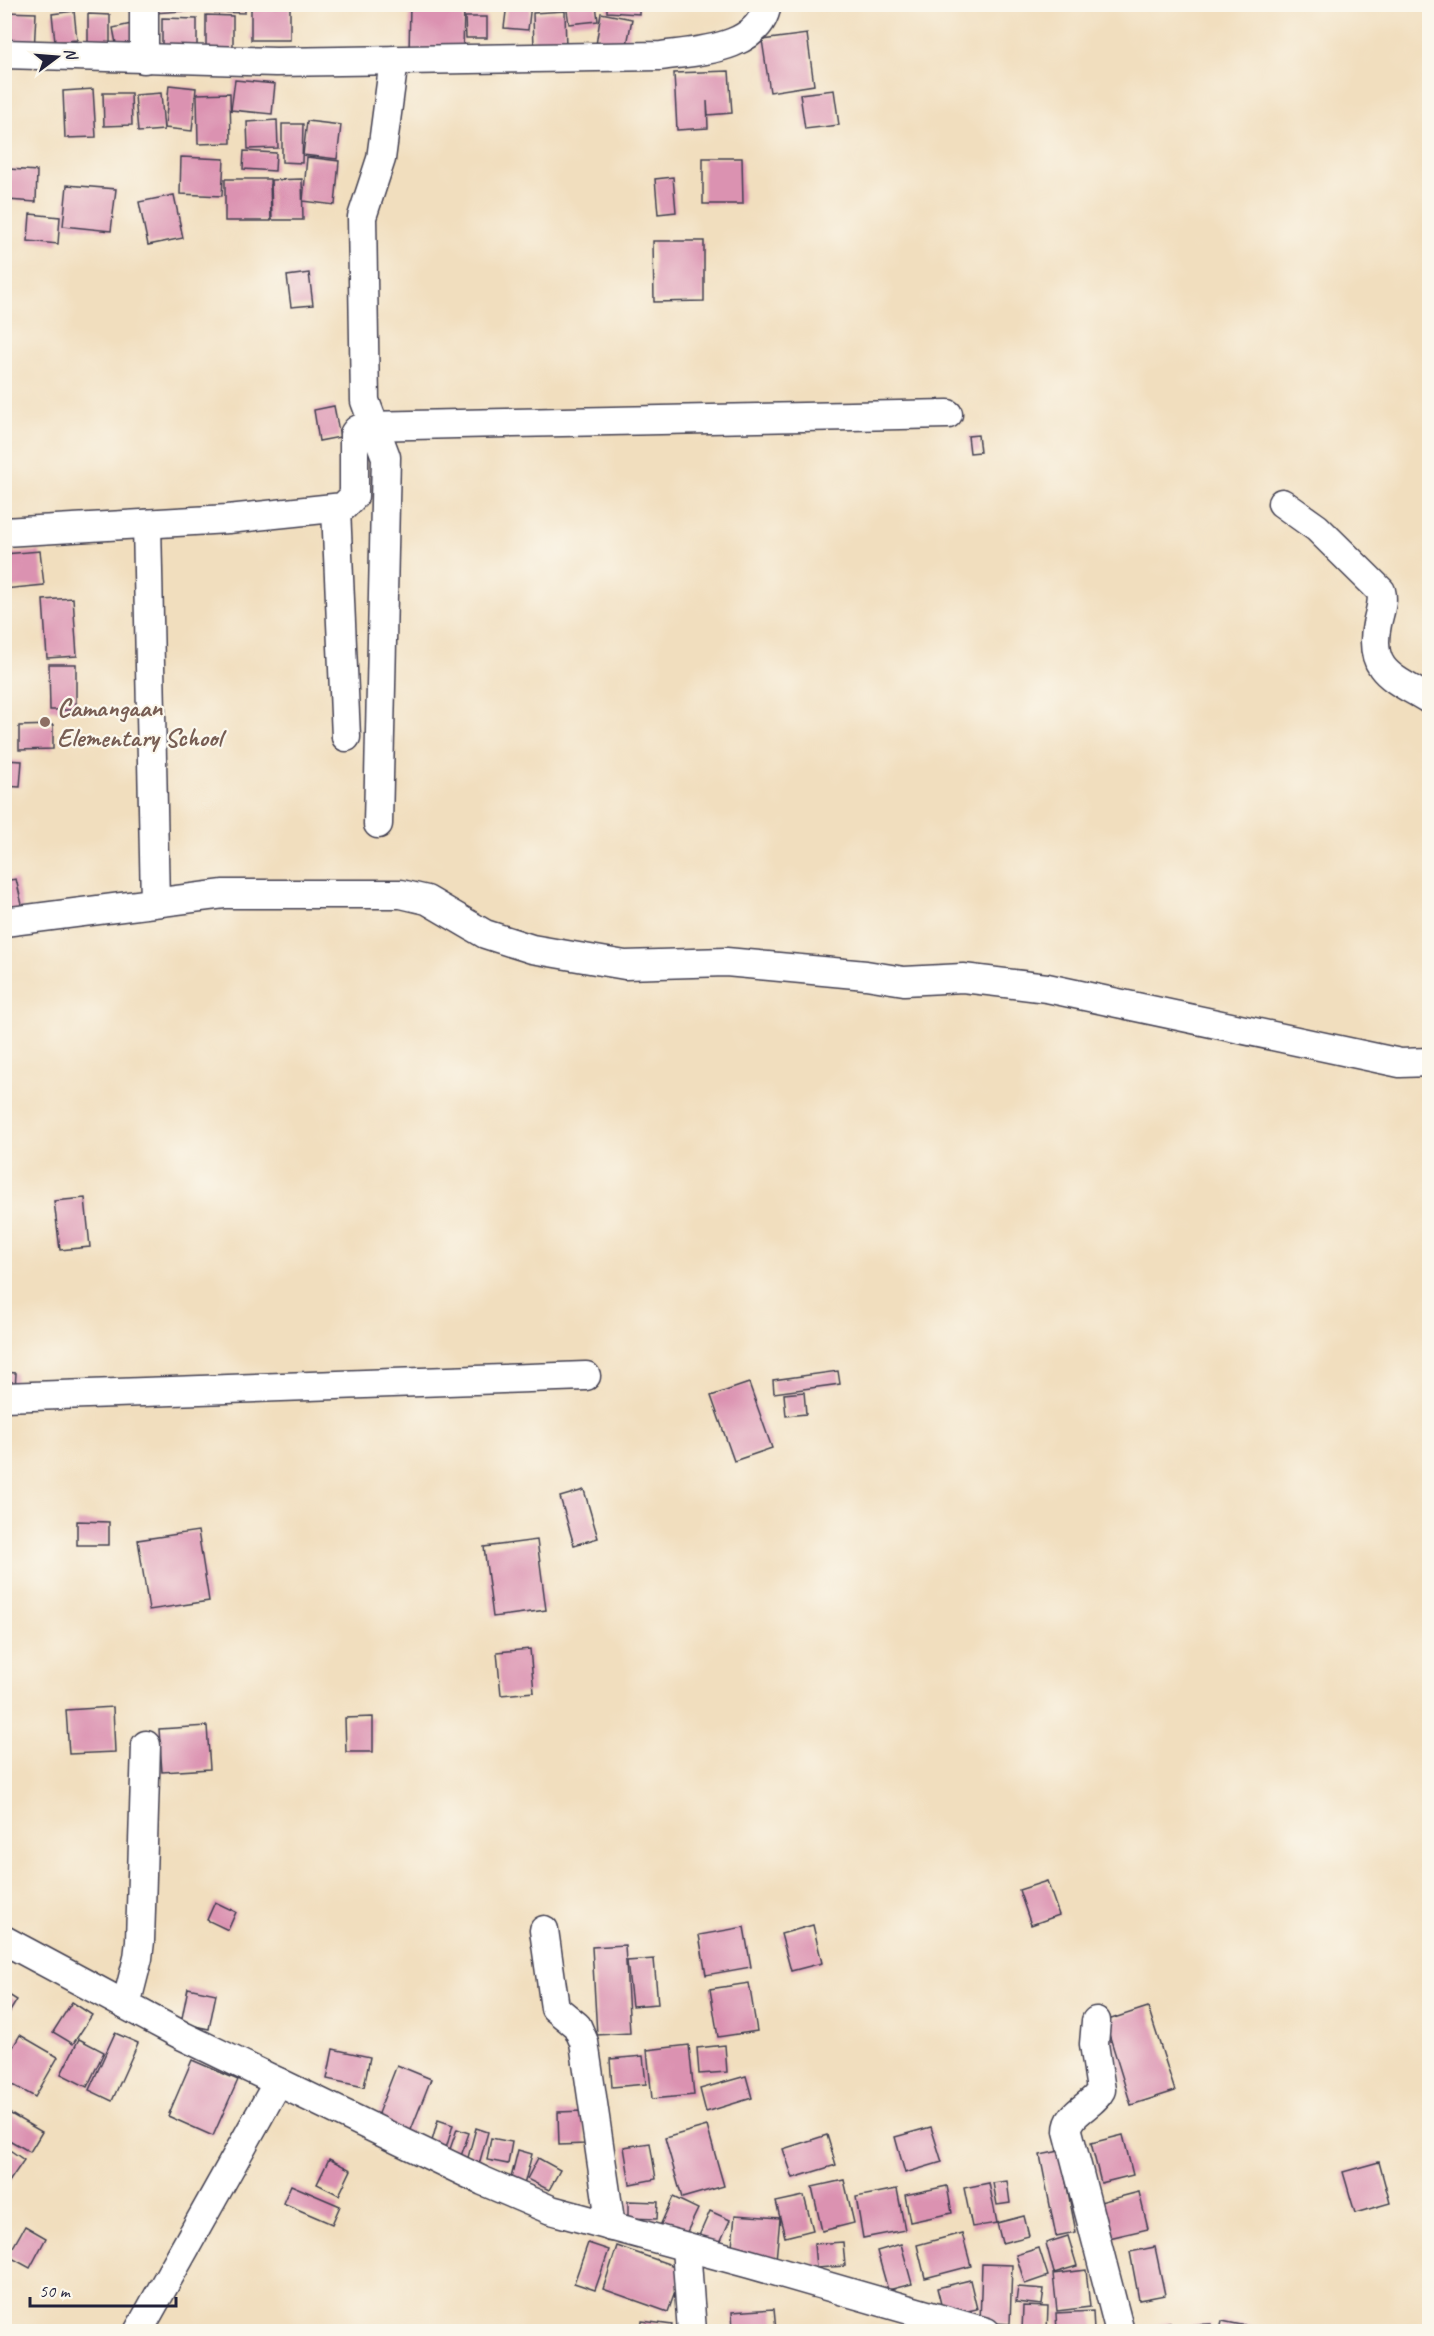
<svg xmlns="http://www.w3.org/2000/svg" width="1434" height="2336" font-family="Caveat,sans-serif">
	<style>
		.building { fill: #db92b1 }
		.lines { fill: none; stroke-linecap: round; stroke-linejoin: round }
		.minor-casing { stroke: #413e4f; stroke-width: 31 }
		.minor { stroke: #fff; stroke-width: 28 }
		.education-dot { fill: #8d6e63; stroke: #fbf7ec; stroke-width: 2 }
		.labels { text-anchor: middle; stroke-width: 4.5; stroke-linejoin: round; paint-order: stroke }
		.education-label { font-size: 26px; font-weight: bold; fill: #785e54; stroke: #fbf7ec; text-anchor: start }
	</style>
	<rect width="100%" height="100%" fill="#fbf7ec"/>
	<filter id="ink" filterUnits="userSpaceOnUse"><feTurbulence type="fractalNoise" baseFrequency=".0167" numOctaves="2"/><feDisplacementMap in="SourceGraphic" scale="12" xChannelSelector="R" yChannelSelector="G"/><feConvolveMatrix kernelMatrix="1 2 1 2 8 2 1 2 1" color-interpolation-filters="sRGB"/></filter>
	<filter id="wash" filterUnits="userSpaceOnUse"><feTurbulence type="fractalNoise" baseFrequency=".008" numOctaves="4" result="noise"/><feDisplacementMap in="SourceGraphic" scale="24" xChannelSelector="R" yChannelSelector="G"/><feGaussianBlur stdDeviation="1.35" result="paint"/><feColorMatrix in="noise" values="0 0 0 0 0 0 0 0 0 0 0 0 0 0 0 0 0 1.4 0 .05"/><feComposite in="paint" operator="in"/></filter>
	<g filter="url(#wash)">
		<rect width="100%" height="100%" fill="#f1debe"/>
		<g id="blocks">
			<g class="building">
				<polygon points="154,4 195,4 196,10 154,13"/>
				<polygon points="215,4 245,4 245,13 215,12"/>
				<polygon points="410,4 464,4 463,55 409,54"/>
				<polygon points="507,4 531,4 528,30 504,28"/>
				<polygon points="566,4 596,4 598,21 569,24"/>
				<polygon points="607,4 639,4 639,14 607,12"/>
				<polygon points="290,6 290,40 251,40 251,7"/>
				<polygon points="74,11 77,40 55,42 52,14"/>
				<polygon points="565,11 566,49 534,50 533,13"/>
				<polygon points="4,12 36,13 34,52 4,51"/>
				<polygon points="601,13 632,19 626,50 596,45"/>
				<polygon points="88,14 110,15 110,44 88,44"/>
				<polygon points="206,15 233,16 233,52 206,52"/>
				<polygon points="465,17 487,17 487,38 466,38"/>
				<polygon points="162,18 197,19 197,55 162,55"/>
				<polygon points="136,23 142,49 118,54 113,28"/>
				<polygon points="807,34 814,85 770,92 762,40"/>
				<polygon points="729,71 732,113 708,115 707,101 708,128 677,130 674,73"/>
				<polygon points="235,80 275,84 272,114 231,110"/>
				<polygon points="169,85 196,88 192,131 165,128"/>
				<polygon points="93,89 96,137 65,138 63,91"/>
				<polygon points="834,90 839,125 805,129 800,94"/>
				<polygon points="103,93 131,93 132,125 104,126"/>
				<polygon points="161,93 164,130 138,132 135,95"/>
				<polygon points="230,93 231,143 198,144 197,94"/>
				<polygon points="4,115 8,115 6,156 4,156"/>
				<polygon points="277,120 278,148 248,149 247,122"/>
				<polygon points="307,121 341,125 337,159 303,155"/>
				<polygon points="282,124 303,124 302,163 282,162"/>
				<polygon points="244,151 276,153 275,171 243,169"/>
				<polygon points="181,157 224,159 222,196 180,194"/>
				<polygon points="307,157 339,161 335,205 303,201"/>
				<polygon points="703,158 742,158 743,204 703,204"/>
				<polygon points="9,169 37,171 36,202 7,200"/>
				<polygon points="673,177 676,212 658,214 655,179"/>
				<polygon points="225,179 270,179 271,221 225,221"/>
				<polygon points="302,179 303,220 272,220 271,180"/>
				<polygon points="67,185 116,189 111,231 63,226"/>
				<polygon points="174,195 183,238 148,245 139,202"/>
				<polygon points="30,214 60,217 58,244 28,241"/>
				<polygon points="653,241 704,241 704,301 654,302"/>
				<polygon points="309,273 313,305 291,307 287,276"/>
				<polygon points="334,406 340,437 319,441 314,410"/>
				<polygon points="978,435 980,452 970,453 968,436"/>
				<polygon points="40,551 44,585 4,589 4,554"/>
				<polygon points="73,598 77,656 47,658 43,600"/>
				<polygon points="49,664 76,664 76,710 50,710"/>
				<polygon points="53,725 53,749 19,750 19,726"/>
				<polygon points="4,760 22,761 20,787 4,786"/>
				<polygon points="16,879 23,909 4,913 4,881"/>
				<polygon points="85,1198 90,1247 60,1250 54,1201"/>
				<polygon points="838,1371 840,1384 774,1393 773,1380"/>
				<polygon points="4,1372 16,1373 15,1390 4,1389"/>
				<polygon points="749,1383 772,1448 734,1461 711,1396"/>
				<polygon points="804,1392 806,1414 786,1416 784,1394"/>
				<polygon points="584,1490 598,1538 574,1545 560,1497"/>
				<polygon points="77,1521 109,1522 109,1545 77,1545"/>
				<polygon points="198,1531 209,1601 149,1610 138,1540"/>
				<polygon points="537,1540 546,1610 493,1617 484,1547"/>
				<polygon points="530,1649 534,1692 501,1695 497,1652"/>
				<polygon points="113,1707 115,1752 69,1754 66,1710"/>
				<polygon points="373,1717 373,1752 346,1752 345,1718"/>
				<polygon points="207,1726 210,1769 162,1772 159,1729"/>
				<polygon points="1047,1881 1059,1915 1031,1925 1019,1890"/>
				<polygon points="215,1902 236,1912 228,1930 207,1920"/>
				<polygon points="813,1925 822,1963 791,1971 781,1934"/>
				<polygon points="744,1927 751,1967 706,1975 699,1935"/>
				<polygon points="625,1945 630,2033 597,2035 592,1947"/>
				<polygon points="654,1959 658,2004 632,2006 627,1961"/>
				<polygon points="749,1983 757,2031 718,2037 710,1989"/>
				<polygon points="188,1988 216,1994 209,2029 181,2023"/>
				<polygon points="4,1992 17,2000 4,2021"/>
				<polygon points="72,2002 92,2015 73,2044 53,2032"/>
				<polygon points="1148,2007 1175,2091 1131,2105 1105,2021"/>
				<polygon points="115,2033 138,2043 112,2101 89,2090"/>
				<polygon points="20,2035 58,2057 35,2097 4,2080 4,2063"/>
				<polygon points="79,2039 104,2052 87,2087 61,2074"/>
				<polygon points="689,2045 694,2095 652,2099 647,2050"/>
				<polygon points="725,2045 727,2072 699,2074 697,2048"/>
				<polygon points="333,2049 370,2057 364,2087 327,2079"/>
				<polygon points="643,2056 646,2084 612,2087 610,2059"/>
				<polygon points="192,2060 238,2080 213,2136 168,2116"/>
				<polygon points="397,2065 431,2079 409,2135 375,2121"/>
				<polygon points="746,2076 752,2098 706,2112 700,2089"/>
				<polygon points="4,2110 42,2132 30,2152 4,2137"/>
				<polygon points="583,2111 585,2144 559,2145 558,2112"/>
				<polygon points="438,2120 453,2125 445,2152 430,2148"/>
				<polygon points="707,2126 724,2186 682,2198 665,2138"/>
				<polygon points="931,2127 942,2162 905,2173 895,2137"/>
				<polygon points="476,2128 488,2132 478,2168 466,2165"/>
				<polygon points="457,2129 469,2133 461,2156 449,2152"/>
				<polygon points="827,2135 836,2165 793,2178 783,2149"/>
				<polygon points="1123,2135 1133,2175 1101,2183 1091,2143"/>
				<polygon points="491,2138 512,2142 508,2164 487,2160"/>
				<polygon points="650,2143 656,2179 630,2184 624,2147"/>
				<polygon points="4,2146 24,2160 4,2189"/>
				<polygon points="518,2150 532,2154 524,2185 510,2182"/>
				<polygon points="1060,2151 1076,2232 1056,2236 1040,2155"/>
				<polygon points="538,2158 560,2170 549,2190 527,2179"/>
				<polygon points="329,2159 351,2170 339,2195 317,2184"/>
				<polygon points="1379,2162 1390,2203 1355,2213 1343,2172"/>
				<polygon points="844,2180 854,2223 822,2231 812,2187"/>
				<polygon points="1007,2181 1010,2203 997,2205 993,2183"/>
				<polygon points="989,2183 997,2223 1024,2216 1029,2236 1002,2243 997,2223 972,2227 964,2188"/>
				<polygon points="291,2185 340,2206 332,2224 283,2203"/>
				<polygon points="947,2186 952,2213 910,2222 905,2195"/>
				<polygon points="897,2189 905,2230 863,2238 856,2197"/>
				<polygon points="1139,2192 1148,2229 1109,2238 1100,2202"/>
				<polygon points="804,2196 813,2230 785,2237 776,2202"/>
				<polygon points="673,2197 698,2209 684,2238 660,2226"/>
				<polygon points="628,2201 658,2202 657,2219 628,2218"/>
				<polygon points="710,2211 730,2220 718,2247 698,2238"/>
				<polygon points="735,2215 780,2218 776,2260 731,2256"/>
				<polygon points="25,2226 46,2238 30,2268 8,2256"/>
				<polygon points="962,2233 971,2266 925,2278 917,2245"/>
				<polygon points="1068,2236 1077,2266 1054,2273 1046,2243"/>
				<polygon points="843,2242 845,2266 816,2268 814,2244"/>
				<polygon points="588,2243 609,2250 595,2290 574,2283"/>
				<polygon points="901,2244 912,2284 888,2290 877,2251"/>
				<polygon points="617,2246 683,2269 668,2312 603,2289"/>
				<polygon points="1155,2247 1165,2295 1139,2300 1130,2252"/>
				<polygon points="1039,2248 1048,2276 1025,2284 1016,2255"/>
				<polygon points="982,2264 1012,2265 1010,2324 980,2322"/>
				<polygon points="1086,2270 1090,2307 1057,2311 1053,2274"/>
				<polygon points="970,2280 977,2309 944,2316 937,2288"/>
				<polygon points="1018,2287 1044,2289 1042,2305 1016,2302"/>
				<polygon points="1023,2306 1048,2307 1047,2331 1022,2331"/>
				<polygon points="774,2309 776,2331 733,2331 732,2312"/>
				<polygon points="1093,2311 1094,2331 1057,2331 1056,2313"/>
				<polygon points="642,2321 672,2325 671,2331 641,2331"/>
				<polygon points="1222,2321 1266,2330 1265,2331 1220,2331"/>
				<polygon points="1170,2322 1172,2331 1141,2331 1141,2328"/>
				<polygon points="1211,2324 1211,2331 1187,2331 1186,2325"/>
				<polygon points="837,2327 864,2330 863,2331 836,2331"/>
			</g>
		</g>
	</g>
	<g filter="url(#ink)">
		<use href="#blocks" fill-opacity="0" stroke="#413e4f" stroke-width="1.5"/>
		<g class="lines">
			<g class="minor-casing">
				<g id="minor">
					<polyline points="144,4 144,59"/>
					<path d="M4,54L276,62L661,56C696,51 760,50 767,4"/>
					<path d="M1282,503L1317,528L1381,591C1384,602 1379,613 1377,624C1367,672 1394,678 1430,700"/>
					<polyline points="336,509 346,737"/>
					<polyline points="147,524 155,902"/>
					<polyline points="4,532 228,519 343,507 354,496 354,434 357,430 365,426 948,414"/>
					<polyline points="378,824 386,457 365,401 362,217 381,159 394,60"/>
					<polyline points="4,922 224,894 401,894 427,900 485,934 532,949 625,965 726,962 866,975 904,981 963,978 1047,988 1400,1063 1430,1062"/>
					<polyline points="4,1397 586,1376"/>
					<polyline points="544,1930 555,2008 577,2026 584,2042 611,2227"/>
					<polyline points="4,1940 183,2036 483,2181 551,2210 750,2264 986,2332"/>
					<polyline points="126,2005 138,1958 140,1941 146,1745"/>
					<path d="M1096,2021L1094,2044L1101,2090C1093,2106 1068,2112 1068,2131L1120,2332"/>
					<polyline points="686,2247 692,2332"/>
					<polyline points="138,2332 278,2082"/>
				</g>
			</g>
			<use href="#minor" class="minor"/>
		</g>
	</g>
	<circle class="education-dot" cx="45" cy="722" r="6"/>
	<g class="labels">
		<g class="education-label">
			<text x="57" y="716">Camangaan<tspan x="57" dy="30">Elementary School</tspan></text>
		</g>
	</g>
	<rect width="1434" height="2336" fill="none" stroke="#fbf7ec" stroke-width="24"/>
	<g transform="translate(57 57) rotate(74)" stroke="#fbf7ec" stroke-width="4.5" paint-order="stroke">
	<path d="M0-4.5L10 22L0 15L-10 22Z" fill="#22223b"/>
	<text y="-9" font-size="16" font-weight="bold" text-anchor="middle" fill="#22223b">N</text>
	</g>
	<path d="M30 2297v9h146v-9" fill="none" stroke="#22223b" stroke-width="3"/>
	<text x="39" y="2297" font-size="18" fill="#22223b" stroke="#fbf7ec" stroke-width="4.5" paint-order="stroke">50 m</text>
</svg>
